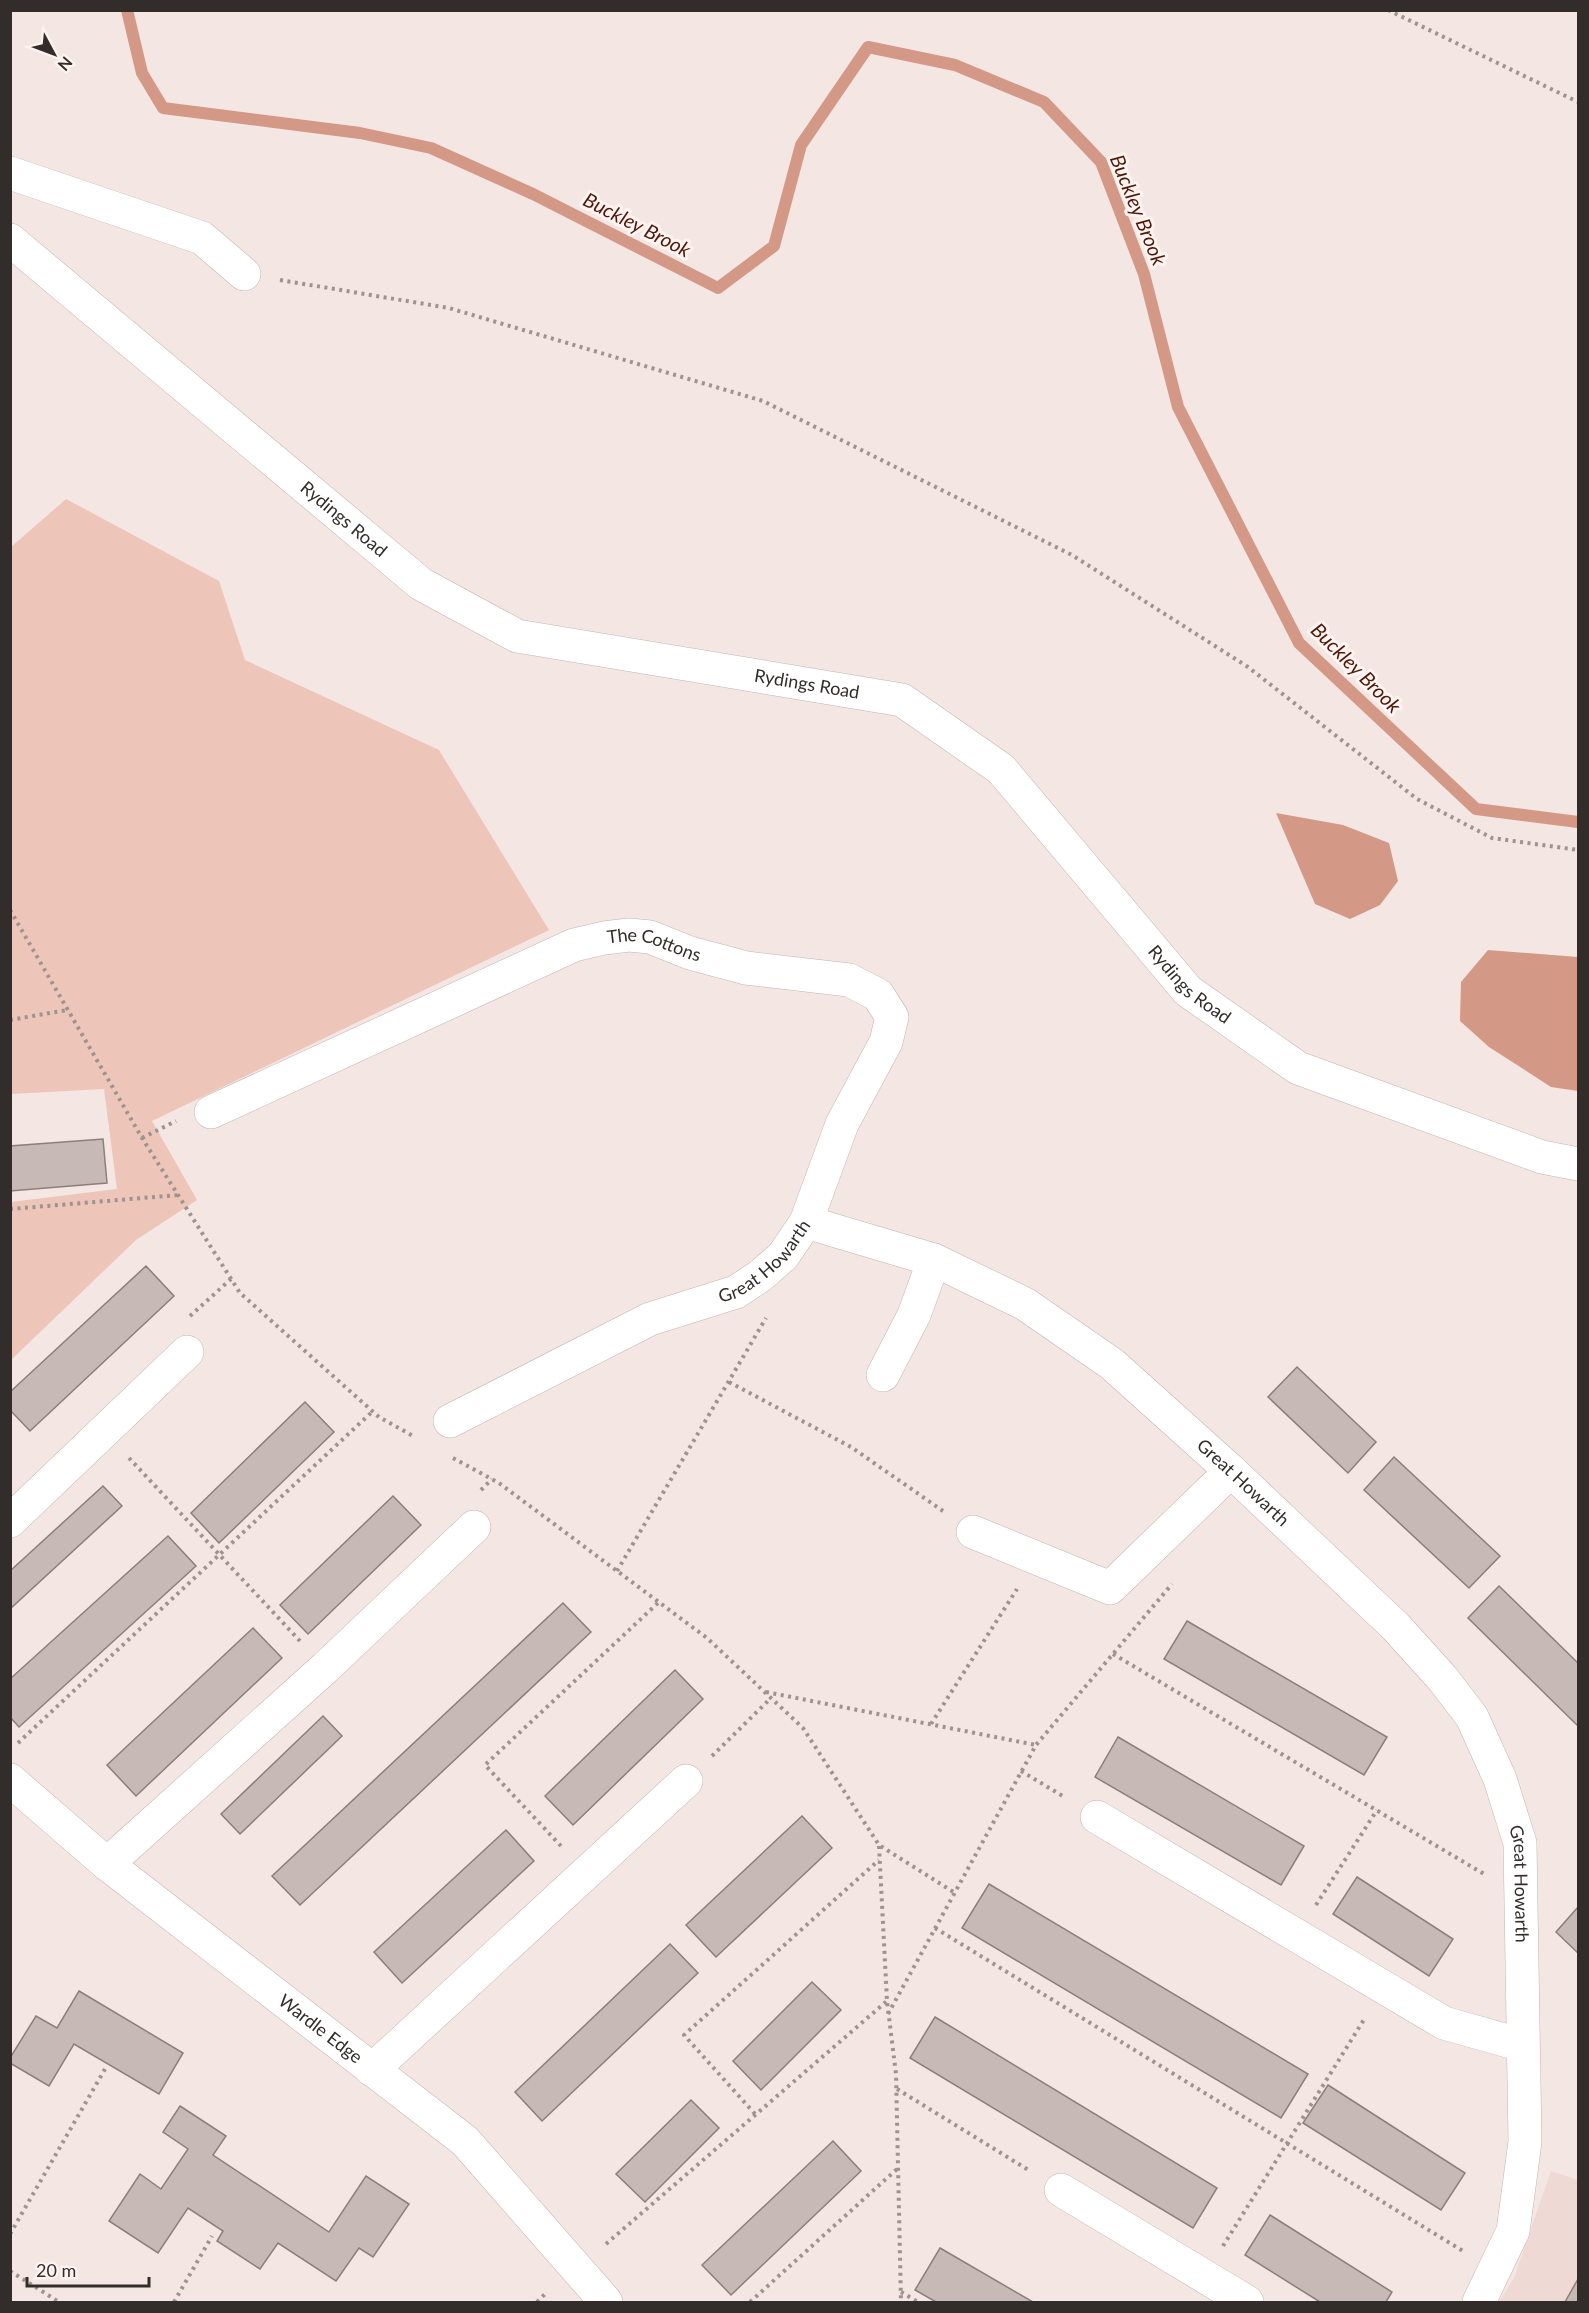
<svg xmlns="http://www.w3.org/2000/svg" width="1589" height="2313" font-family="Lato,sans-serif">
	<style>
		.built { fill: #efd9d4 }
		.green { fill: #eec5b9 }
		.water { fill: #d49886 }
		.lines { fill: none; stroke-linecap: round; stroke-linejoin: round }
		.stream { stroke: #d49886; stroke-width: 12 }
		.building { fill: #c7bab6; stroke: #8b7f7c; stroke-width: 1.5 }
		.minor-casing { stroke: #c2b5b1; stroke-width: 34 }
		.path { stroke: #9d9390; stroke-width: 4; stroke-dasharray: 3 4.5; stroke-linecap: butt }
		.minor { stroke: #fff; stroke-width: 33 }
		.labels { text-anchor: middle; stroke-width: 6; stroke-linejoin: round; paint-order: stroke }
		.street-label { font-size: 18px; fill: #322d2b; stroke: #fff4f1 }
		.water-label { font-size: 20px; font-style: italic; fill: #4e1808; stroke: #fff4f1 }
	</style>
	<rect width="100%" height="100%" fill="#f4e6e2"/>
	<polygon class="built" points="1551,2171 1578,2180 1578,2302 1499,2302 1514,2278"/>
	<polygon class="green" points="66,499 219,581 245,660 439,750 549,930 152,1121 197,1200 136,1240 11,1360 11,1202 117,1189 104,1089 11,1094 11,547"/>
	<g class="water">
		<polygon points="1276,813 1343,825 1389,843 1398,881 1380,905 1350,919 1315,904"/>
		<polygon points="1488,950 1578,957 1578,1091 1551,1087 1489,1047 1460,1021 1461,982"/>
	</g>
	<g class="lines">
		<polyline class="stream" points="127,10 142,73 163,108 360,133 431,148 533,194 718,288 774,246 801,145 868,47 955,65 1044,102 1101,162 1144,274 1178,407 1299,643 1476,809 1578,822"/>
	</g>
	<g class="building">
		<polygon points="103,1139 107,1183 10,1191 10,1146"/>
		<polygon points="146,1266 174,1296 30,1431 10,1410 10,1392"/>
		<polygon points="1297,1367 1376,1442 1348,1473 1268,1397"/>
		<polygon points="305,1402 334,1432 219,1543 191,1513"/>
		<polygon points="1394,1457 1500,1556 1469,1588 1364,1490"/>
		<polygon points="103,1486 122,1506 10,1609 10,1571"/>
		<polygon points="393,1496 421,1525 308,1634 280,1605"/>
		<polygon points="168,1536 196,1566 19,1727 10,1717 10,1679"/>
		<polygon points="1499,1586 1578,1663 1578,1726 1468,1618"/>
		<polygon points="563,1603 591,1632 300,1905 272,1876"/>
		<polygon points="1187,1621 1387,1737 1364,1775 1164,1659"/>
		<polygon points="253,1628 282,1658 136,1796 107,1765"/>
		<polygon points="675,1670 703,1699 573,1825 545,1796"/>
		<polygon points="323,1716 342,1736 240,1834 221,1814"/>
		<polygon points="1118,1737 1304,1846 1281,1885 1095,1777"/>
		<polygon points="802,1816 832,1848 716,1957 686,1925"/>
		<polygon points="506,1830 534,1861 402,1983 374,1952"/>
		<polygon points="1357,1877 1453,1939 1429,1976 1333,1914"/>
		<polygon points="989,1884 1308,2074 1281,2118 962,1928"/>
		<polygon points="1578,1907 1578,1953 1556,1932"/>
		<polygon points="670,1944 698,1973 542,2121 515,2092"/>
		<polygon points="812,1982 841,2010 761,2090 733,2061"/>
		<polygon points="79,1991 183,2053 159,2094 74,2044 49,2086 10,2063 10,2058 36,2016 57,2028"/>
		<polygon points="935,2017 1217,2188 1193,2228 910,2058"/>
		<polygon points="1328,2085 1465,2173 1441,2210 1303,2123"/>
		<polygon points="691,2100 719,2128 645,2202 616,2174"/>
		<polygon points="180,2106 226,2136 213,2155 329,2232 366,2176 409,2204 373,2257 359,2248 336,2281 278,2243 260,2269 217,2241 223,2231 188,2208 158,2253 109,2221 140,2174 161,2189 188,2149 163,2132"/>
		<polygon points="833,2141 861,2171 731,2295 702,2265"/>
		<polygon points="1270,2215 1392,2292 1386,2302 1320,2302 1245,2255"/>
		<polygon points="940,2248 1033,2302 936,2302 915,2290"/>
		<polygon points="1578,2279 1578,2302 1565,2302"/>
	</g>
	<g class="lines">
		<g class="minor-casing">
			<g id="minor">
				<polyline points="10,173 202,238 244,274"/>
				<path id="s1" d="M10,240L421,584L517,636L902,700L1001,769L1188,991L1298,1068L1542,1157L1578,1164"/>
				<path id="s2" d="M211,1112L574,945L604,938L629,935L650,937L690,953L746,968L849,980L878,995L892,1017L886,1042L842,1124L806,1222"/>
				<polyline points="883,1375 914,1315 934,1260"/>
				<path id="s3" d="M450,1421L650,1319L736,1292L760,1276L783,1256L806,1222L934,1260L1025,1304L1112,1364L1231,1471L1396,1627L1443,1679L1472,1717L1500,1779L1520,1843L1525,2142L1513,2231L1479,2302"/>
				<polyline points="10,1521 187,1352"/>
				<polyline points="973,1532 1110,1588 1231,1471"/>
				<path id="s4" d="M10,1780L107,1864L465,2141L606,2302"/>
				<polyline points="1097,1817 1444,2023 1522,2045"/>
				<polyline points="107,1864 325,1668 474,1527"/>
				<polyline points="372,2070 686,1781"/>
				<polyline points="1061,2190 1247,2302"/>
			</g>
		</g>
		<g class="path">
			<polyline points="1388,10 1578,102"/>
			<polyline points="280,280 449,308 763,401 1072,555 1248,667 1417,799 1492,838 1578,850"/>
			<polyline points="10,910 142,1138 240,1293 379,1417 415,1437"/>
			<polyline points="10,1020 67,1010"/>
			<polyline points="142,1138 176,1121"/>
			<polyline points="10,1209 179,1195"/>
			<polyline points="190,1316 231,1279"/>
			<polyline points="729,1382 851,1447 943,1511"/>
			<polyline points="129,1458 300,1641"/>
			<polyline points="453,1458 499,1483 707,1638 803,1728 879,1845 955,1893"/>
			<polyline points="481,1490 492,1479"/>
			<polyline points="617,1571 766,1318"/>
			<polyline points="1113,1654 1484,1874"/>
			<polyline points="766,1692 1036,1745"/>
			<polyline points="931,1724 1017,1589"/>
			<polyline points="18,1743 373,1411"/>
			<polyline points="712,1756 771,1698"/>
			<polyline points="1021,1771 1066,1798"/>
			<polyline points="561,1846 485,1765 659,1602"/>
			<polyline points="879,1846 887,2001 896,2074 901,2302"/>
			<polyline points="1316,1905 1377,1810"/>
			<polyline points="935,1928 1463,2251"/>
			<polyline points="888,2014 1036,1745 1172,1584"/>
			<polyline points="897,2089 1030,2171"/>
			<polyline points="755,2114 684,2035 879,1860"/>
			<polyline points="10,2234 105,2069"/>
			<polyline points="606,2244 887,2001"/>
			<polyline points="1223,2246 1365,2018"/>
			<polyline points="10,2271 59,2302"/>
			<polyline points="901,2292 918,2302"/>
			<polyline points="174,2302 212,2236"/>
			<polyline points="537,2302 547,2292"/>
			<polyline points="750,2302 897,2169"/>
		</g>
		<use href="#minor" class="minor"/>
	</g>
	<g class="labels">
		<g class="street-label">
			<text dy="6" stroke="none"><textPath href="#s1" startOffset="435">Rydings Road</textPath></text>
			<text dy="6" stroke="none"><textPath href="#s1" startOffset="939">Rydings Road</textPath></text>
			<text dy="6" stroke="none"><textPath href="#s2" startOffset="482">The Cottons</textPath></text>
			<text dy="6" stroke="none"><textPath href="#s1" startOffset="1443">Rydings Road</textPath></text>
			<text dy="6" stroke="none"><textPath href="#s3" startOffset="356">Great Howarth</textPath></text>
			<text dy="6" stroke="none"><textPath href="#s3" startOffset="932">Great Howarth</textPath></text>
			<text dy="6" stroke="none"><textPath href="#s3" startOffset="1436">Great Howarth</textPath></text>
			<text dy="6" stroke="none"><textPath href="#s4" startOffset="398">Wardle Edge</textPath></text>
		</g>
		<g class="water-label">
			<text transform="translate(1138 210) rotate(68)" y="7">Buckley Brook</text>
			<text transform="translate(637 225) rotate(27)" y="7">Buckley Brook</text>
			<text transform="translate(1356 668) rotate(45)" y="7">Buckley Brook</text>
		</g>
	</g>
	<rect width="1589" height="2313" fill="none" stroke="#322d2b" stroke-width="24"/>
	<g transform="translate(54 54) rotate(131)" stroke="#fff4f1" stroke-width="4.5" paint-order="stroke">
	<path d="M0-4.5L10 22L0 15L-10 22Z" fill="#322d2b"/>
	<text y="-9" font-size="16" font-weight="bold" text-anchor="middle" fill="#322d2b">N</text>
	</g>
	<path d="M27 2277v9h122v-9" fill="none" stroke="#322d2b" stroke-width="3"/>
	<text x="36" y="2277" font-size="18" fill="#322d2b" stroke="#fff4f1" stroke-width="4.5" paint-order="stroke">20 m</text>
</svg>
